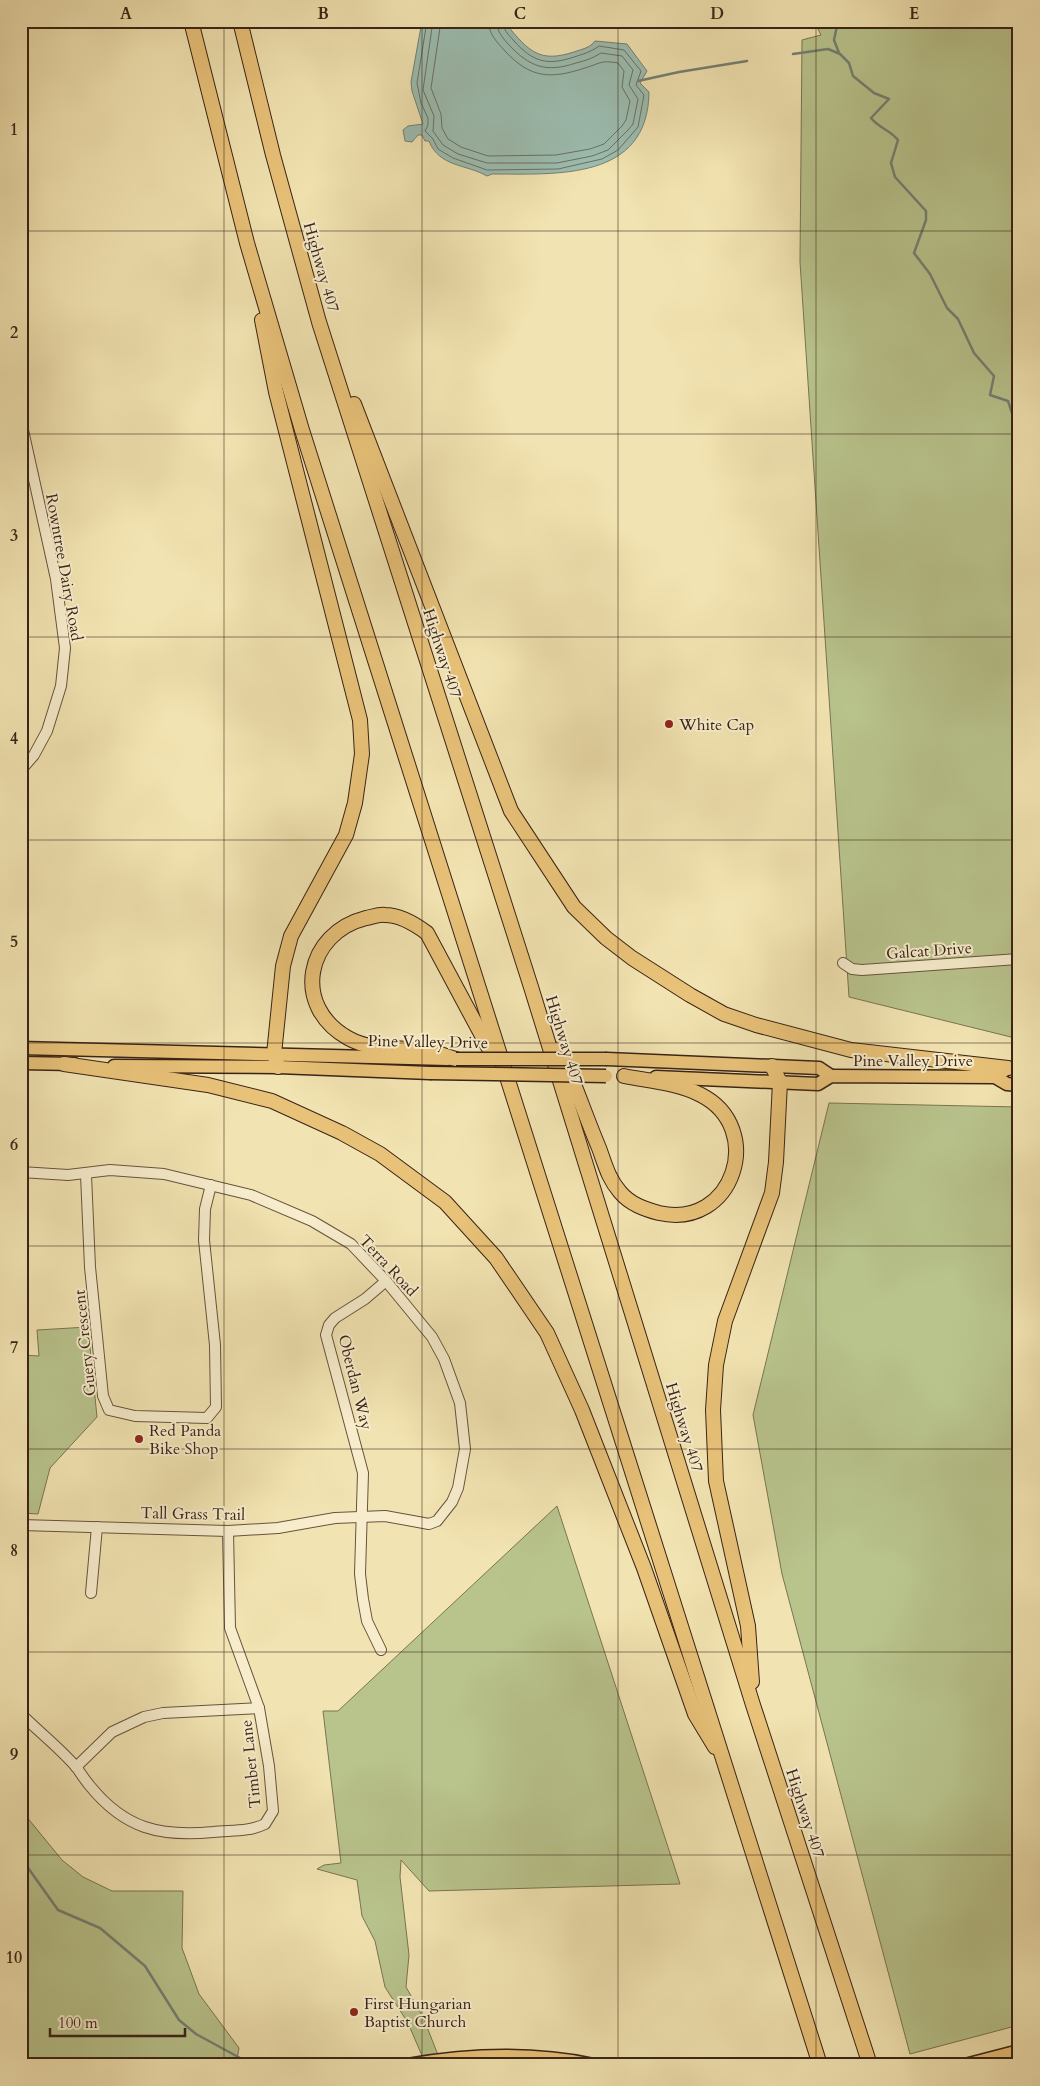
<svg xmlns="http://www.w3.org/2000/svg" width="1040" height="2086" font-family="Cardo,serif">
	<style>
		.green { fill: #b9c48d; stroke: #797452 }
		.water { fill: #9cbeb2; stroke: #748074 }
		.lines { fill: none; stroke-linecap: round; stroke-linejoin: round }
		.shore { stroke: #6a7064; stroke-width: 1 }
		.stream { stroke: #748074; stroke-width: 2.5 }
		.minor-casing { stroke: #67533d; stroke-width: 12 }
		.major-casing { stroke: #392316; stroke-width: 15 }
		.highway-casing { stroke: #392316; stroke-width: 16 }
		.minor { stroke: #f7edcd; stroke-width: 10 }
		.major { stroke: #e9c279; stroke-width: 12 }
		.highway { stroke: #e9c279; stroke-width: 14 }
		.major-bridge-casing { stroke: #392316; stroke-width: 15; stroke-linecap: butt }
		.major-bridge { stroke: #e9c279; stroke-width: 12 }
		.grid { fill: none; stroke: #392316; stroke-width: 1; stroke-opacity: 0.55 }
		.poi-dot { fill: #8f2418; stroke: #f7edcd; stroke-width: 2 }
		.labels { text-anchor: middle; stroke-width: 4; stroke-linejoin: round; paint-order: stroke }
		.street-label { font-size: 16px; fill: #392316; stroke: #f7edcd }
		.poi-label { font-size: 16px; fill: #392316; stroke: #f7edcd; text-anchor: start }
		.neatline { fill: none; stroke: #392316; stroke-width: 2 }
		.grid-label { font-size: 16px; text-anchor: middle; font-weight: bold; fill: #392316 }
	</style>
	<rect width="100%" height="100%" fill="#f2e4b2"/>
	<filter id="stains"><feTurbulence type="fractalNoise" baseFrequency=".004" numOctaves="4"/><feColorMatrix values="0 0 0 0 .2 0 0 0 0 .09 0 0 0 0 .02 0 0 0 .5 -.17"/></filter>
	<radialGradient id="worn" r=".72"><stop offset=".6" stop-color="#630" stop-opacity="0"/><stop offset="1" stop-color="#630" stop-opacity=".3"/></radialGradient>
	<g class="green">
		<polygon points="814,21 1019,21 1019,1039 849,997 800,262 802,40 821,35"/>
		<polygon points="829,1103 1019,1107 1019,2025 910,2054 782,1574 753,1415"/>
		<polygon points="88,1327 97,1417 50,1468 38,1514 21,1513 21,1355 39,1356 37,1330"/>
		<polygon points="557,1506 680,1884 429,1891 401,1860 400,1877 409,1955 406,1987 423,2017 442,2065 426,2065 408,2023 385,1987 375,1941 362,1916 357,1880 317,1869 324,1865 341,1863 323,1711 338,1711"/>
		<polygon points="21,1810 62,1860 83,1877 112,1891 183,1891 182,1948 199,1994 239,2048 236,2065 21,2065"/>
	</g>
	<path class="water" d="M422,21H508L507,25C529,52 540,63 574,52C582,49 590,48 595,41L627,44L647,71L640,83L649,92C648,181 557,174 492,174L487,176C466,164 439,167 429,141H425L422,135H418L412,142L405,141L403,130L408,126L423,124L412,91L411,82Z"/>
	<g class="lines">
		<g class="shore">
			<path d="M427,21L417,83L421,103L428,118V125L425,131L433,139L438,149L453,158L487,170L558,169L602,159L618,150L638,127L644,95L636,85L641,71L624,50L599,46C591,52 583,54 574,57C547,66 533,62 514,41C509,35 502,29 503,21"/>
			<path d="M433,21L423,90L434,116L433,131L443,145L458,154L487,163H557L592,156L608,150L628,130L633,124L638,99L629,85L633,70L622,56L601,53C593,58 585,61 576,63C546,73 530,67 509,45C503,38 496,31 497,21"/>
			<path d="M441,21L431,88L441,114L442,128L448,139L461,147L488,156L556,155L590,149L604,144L622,126L626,120L630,101L622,87L624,71L618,63C601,60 601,63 585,68C551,79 531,79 505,51C497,42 488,34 489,21"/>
		</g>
		<g class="stream">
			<polyline points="838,21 834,40 839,53"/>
			<path d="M793,54L828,49L840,54L849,63L853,76L874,93L889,99L871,118C879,128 890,130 898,140L891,163L895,177L926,211V220L914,253L930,274L947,308L958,319L974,353L994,376L990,395L1008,401L1012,413L1017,412L1019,406"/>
			<polyline points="638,81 679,72 747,61"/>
			<polyline points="21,1858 58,1910 100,1928 145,1966 179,2020 196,2034 253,2065"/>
		</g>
		<g class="minor-casing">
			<g id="minor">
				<polyline points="21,421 56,579 65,648 61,686 47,731 34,755 21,770"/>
				<polyline points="843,963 852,969 862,970 1019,959"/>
				<polyline points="21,1172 68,1175 110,1170 164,1174 251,1195 312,1221 351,1244 386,1281 432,1337 444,1359 460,1403 465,1449 458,1488 452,1502 437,1521 429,1524 385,1516 335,1518 278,1528 228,1531 21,1525"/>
				<polyline points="86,1175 90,1267 103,1396 109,1410 135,1416 207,1418 216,1407 215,1345 204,1240 205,1209 211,1185"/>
				<polyline points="91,1593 97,1527"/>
				<polyline points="381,1650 367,1621 363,1599 360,1574 363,1473 326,1335 329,1325 335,1318 365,1299 386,1281"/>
				<path d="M21,1714C39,1732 60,1748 77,1768C81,1774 85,1780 90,1786C125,1829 160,1837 213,1832C230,1830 249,1832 265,1824L273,1811L269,1766L259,1708L230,1628L228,1531"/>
				<polyline points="76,1767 112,1732 144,1717 163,1713 259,1708"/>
			</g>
		</g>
		<g class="major-casing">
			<g id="major">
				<polyline points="21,1048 448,1059"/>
				<polyline points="607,1059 819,1068 831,1076"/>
				<polyline points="21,1063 74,1064"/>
				<polyline points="114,1066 278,1067 430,1073"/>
				<polyline points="999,1074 1008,1068 1019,1068"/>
				<polyline points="656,1077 818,1084 831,1076 995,1077 1007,1084 1019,1085"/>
				<path d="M408,2065C470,2054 532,2052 594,2065"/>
				<polyline points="965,2065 1019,2051"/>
			</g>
		</g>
		<g class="highway-casing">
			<g id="highway">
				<polyline points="191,21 247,243 302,430 820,2065"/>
				<polyline points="240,21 273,155 319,322 531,987 753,1705 870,2065"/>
				<polyline points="262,320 276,392 360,720 362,754 355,803 346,835 291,936 283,966 274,1054 278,1067"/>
				<polyline points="354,404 511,811 574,907 606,938 632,958 690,995 724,1014 756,1025 851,1050 1008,1068"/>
				<path d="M559,1049C574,1081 585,1115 599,1148C605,1164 608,1178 620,1192C630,1204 644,1209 659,1213C734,1230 766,1128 701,1095C678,1083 649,1081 624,1076"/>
				<path d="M456,1059C445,1056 434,1051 423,1050C397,1047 371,1051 348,1038C291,1006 306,933 366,918C372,917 379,914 385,915C400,915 415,924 427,933L494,1058"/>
				<polyline points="64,1064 208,1085 272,1101 342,1133 380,1154 445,1202 496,1258 547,1333 582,1410 644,1568 695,1714 715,1747"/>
				<polyline points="752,1682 748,1626 716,1481 713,1410 716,1365 725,1321 772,1193 776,1162 780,1082 772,1066"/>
			</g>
		</g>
		<use href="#minor" class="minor"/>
		<use href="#major" class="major"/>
		<use href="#highway" class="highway"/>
		<g class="major-bridge-casing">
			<g id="major-bridge">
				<polyline points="456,1059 607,1059"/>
				<polyline points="430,1073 606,1076"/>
			</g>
		</g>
		<use href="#major-bridge" class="major-bridge"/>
	</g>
	<path class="grid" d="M224,21V2065M422,21V2065M618,21V2065M816,21V2065M21,231H1019M21,434H1019M21,637H1019M21,840H1019M21,1043H1019M21,1246H1019M21,1449H1019M21,1652H1019M21,1855H1019"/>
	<g class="poi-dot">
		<circle cx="669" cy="724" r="5"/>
		<circle cx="139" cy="1439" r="5"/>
		<circle cx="354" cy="2012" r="5"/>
	</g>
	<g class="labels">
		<g class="street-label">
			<text transform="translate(322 267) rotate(74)" y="6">Highway 407</text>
			<text transform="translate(65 567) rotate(80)" y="6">Rowntree Dairy Road</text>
			<text transform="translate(443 653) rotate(72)" y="6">Highway 407</text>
			<text transform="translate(929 950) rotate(-4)" y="6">Galcat Drive</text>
			<text transform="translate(565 1040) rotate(73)" y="6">Highway 407</text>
			<text transform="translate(428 1041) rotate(1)" y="6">Pine Valley Drive</text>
			<text x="913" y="1066">Pine Valley Drive</text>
			<text transform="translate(389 1265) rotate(47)" y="6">Terra Road</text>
			<text transform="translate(84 1343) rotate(-96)" y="6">Guery Crescent</text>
			<text transform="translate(356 1382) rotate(76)" y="6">Oberdan Way</text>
			<text transform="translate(685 1427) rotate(73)" y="6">Highway 407</text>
			<text transform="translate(193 1513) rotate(1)" y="6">Tall Grass Trail</text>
			<text transform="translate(250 1764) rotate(-96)" y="6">Timber Lane</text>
			<text transform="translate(806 1813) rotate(72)" y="6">Highway 407</text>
		</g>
		<g class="poi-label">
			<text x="679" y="730">White Cap</text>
			<text x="149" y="1436">Red Panda<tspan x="149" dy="18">Bike Shop</tspan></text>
			<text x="364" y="2009">First Hungarian<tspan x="364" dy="18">Baptist Church</tspan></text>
		</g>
	</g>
	<rect width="1040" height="2086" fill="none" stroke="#f2e4b2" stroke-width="55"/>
	<path d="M50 2028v8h135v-8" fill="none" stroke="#392316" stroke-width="2.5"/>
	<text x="58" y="2028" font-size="15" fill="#392316" stroke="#f7edcd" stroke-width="4" paint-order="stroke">100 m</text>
	<rect x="28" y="28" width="984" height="2030" class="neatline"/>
	<g class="grid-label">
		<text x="126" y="19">A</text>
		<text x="323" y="19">B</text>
		<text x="520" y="19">C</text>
		<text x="717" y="19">D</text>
		<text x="914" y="19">E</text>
		<text x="14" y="135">1</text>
		<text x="14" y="338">2</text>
		<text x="14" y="541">3</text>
		<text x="14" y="744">4</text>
		<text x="14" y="947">5</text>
		<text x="14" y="1150">6</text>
		<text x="14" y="1353">7</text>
		<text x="14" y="1556">8</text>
		<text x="14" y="1760">9</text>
		<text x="14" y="1963">10</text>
	</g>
	<rect width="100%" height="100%" filter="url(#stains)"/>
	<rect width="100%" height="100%" fill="url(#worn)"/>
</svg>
